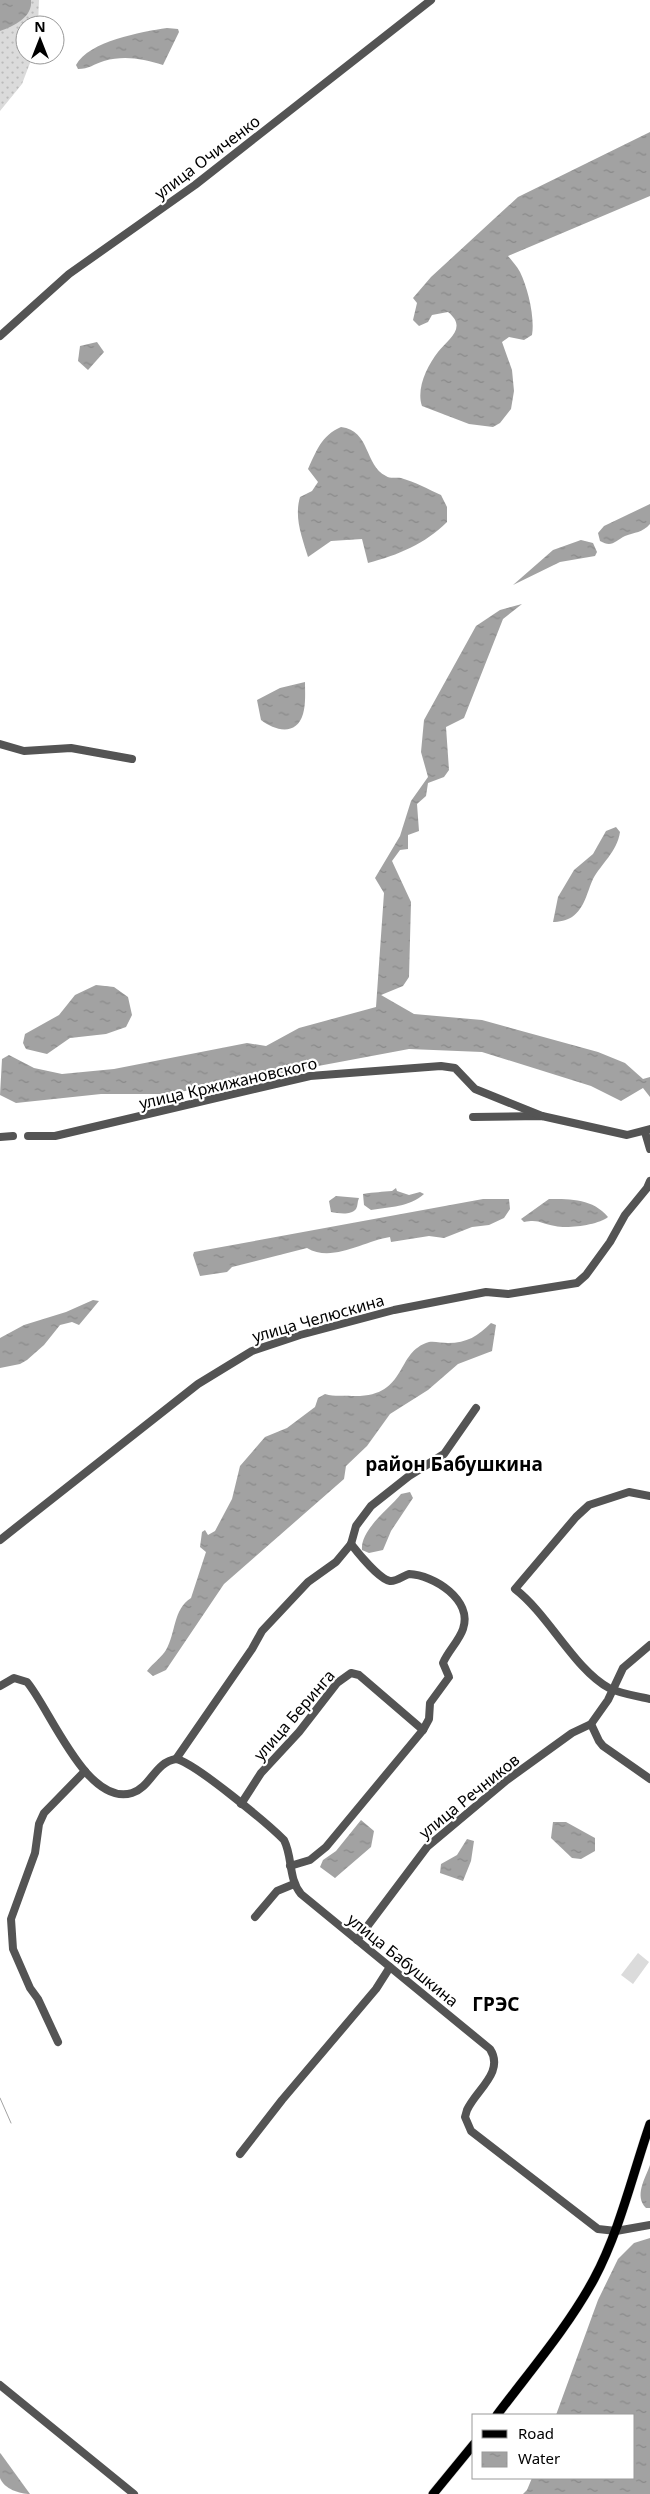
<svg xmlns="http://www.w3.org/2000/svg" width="650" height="2494" font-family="'Noto Sans',sans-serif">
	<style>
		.grass { fill: url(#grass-dots) }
		.green { fill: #dbdbdb }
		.water { fill: url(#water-ripples) }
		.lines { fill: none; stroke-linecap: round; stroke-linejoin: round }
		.stream { stroke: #a2a2a2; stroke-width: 1 }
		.major-casing { stroke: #dbdbdb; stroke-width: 10 }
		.minor { stroke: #545454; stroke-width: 8 }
		.major { stroke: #000; stroke-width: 9 }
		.labels { text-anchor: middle; stroke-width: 4.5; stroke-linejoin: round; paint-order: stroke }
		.street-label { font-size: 16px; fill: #000; stroke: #fff }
		.quarter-label { font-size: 19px; font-weight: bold; fill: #000; stroke: #fff }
	</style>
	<defs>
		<pattern id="grass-dots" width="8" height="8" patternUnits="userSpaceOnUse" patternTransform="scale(1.25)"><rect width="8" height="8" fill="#dbdbdb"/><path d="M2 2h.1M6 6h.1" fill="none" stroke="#bababa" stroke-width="1.8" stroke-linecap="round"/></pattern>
		<pattern id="water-ripples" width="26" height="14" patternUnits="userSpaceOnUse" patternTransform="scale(1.25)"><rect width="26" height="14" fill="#a2a2a2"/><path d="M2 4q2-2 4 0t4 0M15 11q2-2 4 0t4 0" fill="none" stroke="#8a8a8a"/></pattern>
	</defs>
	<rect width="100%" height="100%" fill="#fff"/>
	<polygon class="grass" points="0,0 39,0 38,25 25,25 25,55 33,55 22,84 0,111"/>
	<polygon class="green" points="638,1953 649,1962 633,1984 621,1975"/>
	<g class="water">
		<path d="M0,0H31C33,17 14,26 0,31Z"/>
		<path d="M167,28L178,29L179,32L163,65C143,59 125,55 104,61C94,64 89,69 78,69L76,65C89,41 141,32 167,28Z"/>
		<path d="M650,132V196L508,256C512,261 517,266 520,272C528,288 535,318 532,335L524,340L509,337L502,342L512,370L514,391L511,409L500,423L493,427L469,424L422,406C416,389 427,366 438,352C448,339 468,328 448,312L432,315L428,322L419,326L413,320L417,303L413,298L431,277L518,197Z"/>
		<polygon points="97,342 104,352 88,370 78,361 80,346"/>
		<path d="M341,427C371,431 364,465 386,476C390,479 397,477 401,478C415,482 428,489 441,495L447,507V522C425,544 398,555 368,563L362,539L331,541L308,557C302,537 294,518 300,497L312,491L318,482L308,469C317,450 321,436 341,427Z"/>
		<path d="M650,504V524C642,533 635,532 625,536C615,541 612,548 600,541L598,533L604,526Z"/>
		<polygon points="581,540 593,543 597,552 595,556 560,562 513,585 553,550"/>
		<polygon points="522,604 503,619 464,718 446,727 449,770 444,777 428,783 426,796 417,804 419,831 408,835 408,849 400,850 392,861 411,902 409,977 403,986 381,995 414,1014 482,1020 598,1052 625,1063 643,1079 650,1077 650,1097 643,1088 621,1101 591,1086 482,1052 409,1049 169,1094 101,1094 16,1103 0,1095 2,1059 9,1055 34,1068 62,1074 114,1069 247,1043 266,1046 299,1028 376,1007 384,893 375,878 400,836 411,801 428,777 421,752 424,720 476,626 500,610"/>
		<path d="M305,682C305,692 306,704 303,714C297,736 275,731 261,720L257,700L280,688Z"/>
		<path d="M616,827L620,832C617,852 601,864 593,879C587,892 585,908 572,917C568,920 558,922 553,922L558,897L574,870L593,854L606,831Z"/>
		<polygon points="96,985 114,987 128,997 132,1015 126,1027 106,1034 70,1038 47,1054 26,1049 23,1043 25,1034 59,1015 75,995"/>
		<path d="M396,1188L397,1191L409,1195L420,1192L424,1194C410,1207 389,1207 371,1210L364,1205L363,1194C375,1192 382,1192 392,1191Z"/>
		<path d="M336,1196L359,1198C357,1202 358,1206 356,1209C350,1216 338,1213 331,1212L329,1201Z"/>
		<path d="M483,1199H509L510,1209L504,1218L489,1225L472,1227L444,1238L429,1236L391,1242L390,1237C364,1241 332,1263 307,1248L232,1267L227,1272L200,1276L193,1255L194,1252Z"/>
		<path d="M549,1199C572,1199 593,1199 608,1217C598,1225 568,1229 555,1226C541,1224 540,1219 524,1222L521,1219Z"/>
		<polygon points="93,1300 99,1301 79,1325 72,1322 60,1325 44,1345 27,1360 20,1364 0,1368 0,1338 24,1325 66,1312"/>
		<path d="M491,1323L496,1325L492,1351L458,1364L428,1390L390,1414L367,1446L346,1466L344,1479L224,1584L166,1670L153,1676L147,1671C153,1663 162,1657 166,1650C176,1633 173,1609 191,1598L206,1552L200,1547L202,1532L205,1530L208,1535L215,1531L232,1499L240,1466L265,1437L287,1428L315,1407L318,1398L325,1394C335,1397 343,1395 352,1396C409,1398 394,1352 429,1342C434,1341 442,1343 448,1343C467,1343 478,1336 491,1323Z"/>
		<path d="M410,1492L413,1498L391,1531L383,1550L369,1553L362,1550C360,1530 389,1509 401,1494Z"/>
		<polygon points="361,1820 374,1831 371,1847 335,1878 320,1867 323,1860 336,1851"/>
		<polygon points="553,1822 566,1822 595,1838 595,1851 581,1859 572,1858 551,1838"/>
		<polygon points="467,1839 474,1841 471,1861 463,1881 440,1873 441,1864 457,1855"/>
		<path d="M650,2165V2208H646C634,2196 645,2179 650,2165Z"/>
		<polygon points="650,2238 650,2494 523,2494 527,2490 532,2478 634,2478 634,2415 556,2415 598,2300 618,2259 634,2243"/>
		<path d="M0,2453L1,2454L30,2494C20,2494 4,2489 0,2478C0,2471 0,2460 0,2453Z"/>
	</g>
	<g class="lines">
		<polyline class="stream" points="0,2098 11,2123"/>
		<g class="major-casing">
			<g id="major">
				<path d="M497,2415C530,2371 568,2327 594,2279C620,2230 632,2176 650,2124"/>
				<polyline points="433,2494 474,2444"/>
			</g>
		</g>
		<g class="minor">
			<polyline points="0,336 69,274 195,185 431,0"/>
			<polyline points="0,744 24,751 71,748 132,759"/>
			<polyline points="473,1117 542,1116 627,1135 650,1129"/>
			<polyline points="645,1132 650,1149"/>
			<polyline points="28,1136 55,1136 310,1076 441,1066 455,1068 475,1089 542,1116"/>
			<polyline points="0,1137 13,1136"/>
			<path d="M650,1496L629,1492L589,1505L576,1517L515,1589C548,1614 575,1670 609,1688C621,1694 637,1696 650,1699"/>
			<polyline points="0,1540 198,1384 252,1351 300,1335 394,1310 486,1292 508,1294 577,1283 586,1275 610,1242 625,1215 647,1188 650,1181"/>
			<path d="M351,1544C358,1553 379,1579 390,1581C396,1582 403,1576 409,1574C434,1575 473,1600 463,1629C459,1641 448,1651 443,1663L449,1677L430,1703L429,1719L423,1730"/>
			<path d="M0,1686L14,1678L27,1682C50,1709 87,1807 132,1793C151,1787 155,1762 176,1759L252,1649L262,1631L308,1582L336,1562L351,1544L356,1526L371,1506L409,1476L444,1454L476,1408"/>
			<polyline points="591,1724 599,1741 603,1746 650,1779"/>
			<path d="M176,1759C194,1762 269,1825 284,1840C293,1858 288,1878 301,1894L490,2049C505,2072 476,2090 467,2110L465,2117L471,2131L598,2229L616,2231L650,2225"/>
			<polyline points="241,1804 261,1773 299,1732 337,1683 351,1673 359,1675 423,1730 326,1847 310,1860 290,1866"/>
			<polyline points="255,1917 277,1891 294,1884"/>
			<polyline points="357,1940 427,1847 507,1780 572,1733 591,1724 608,1700 623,1668 650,1645"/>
			<polyline points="58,2042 38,1999 30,1988 13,1949 11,1919 35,1853 39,1824 44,1813 85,1771"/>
			<polyline points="240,2154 282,2100 376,1989 390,1967"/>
			<polyline points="0,2385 134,2494"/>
		</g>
		<use href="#major" class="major"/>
	</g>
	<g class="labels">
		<g class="street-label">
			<text transform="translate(207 157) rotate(-37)" y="6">улица Очиченко</text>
			<text transform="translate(228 1083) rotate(-13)" y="6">улица Кржижановского</text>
			<text transform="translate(318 1318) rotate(-16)" y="6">улица Челюскина</text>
			<text transform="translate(294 1715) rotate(-49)" y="6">улица Беринга</text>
			<text transform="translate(469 1796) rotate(-39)" y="6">улица Речников</text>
			<text transform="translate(403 1960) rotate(39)" y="6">улица Бабушкина</text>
		</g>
		<g class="quarter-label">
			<text x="454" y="1471">район Бабушкина</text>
			<text x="496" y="2011">ГРЭС</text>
		</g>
	</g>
	<rect x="472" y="2414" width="162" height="65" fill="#ffffff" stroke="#999999"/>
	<rect x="482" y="2430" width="25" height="8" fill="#000000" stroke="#999999"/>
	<text x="518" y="2439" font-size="15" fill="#000000">Road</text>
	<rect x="482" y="2452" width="25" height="15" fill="url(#water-ripples)" stroke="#999999"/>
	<text x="518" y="2464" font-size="15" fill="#000000">Water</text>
	<g transform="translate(40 40)"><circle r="24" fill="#ffffff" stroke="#999999"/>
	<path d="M0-4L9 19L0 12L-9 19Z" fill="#000000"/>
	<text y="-8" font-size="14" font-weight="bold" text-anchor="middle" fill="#000000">N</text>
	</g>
</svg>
